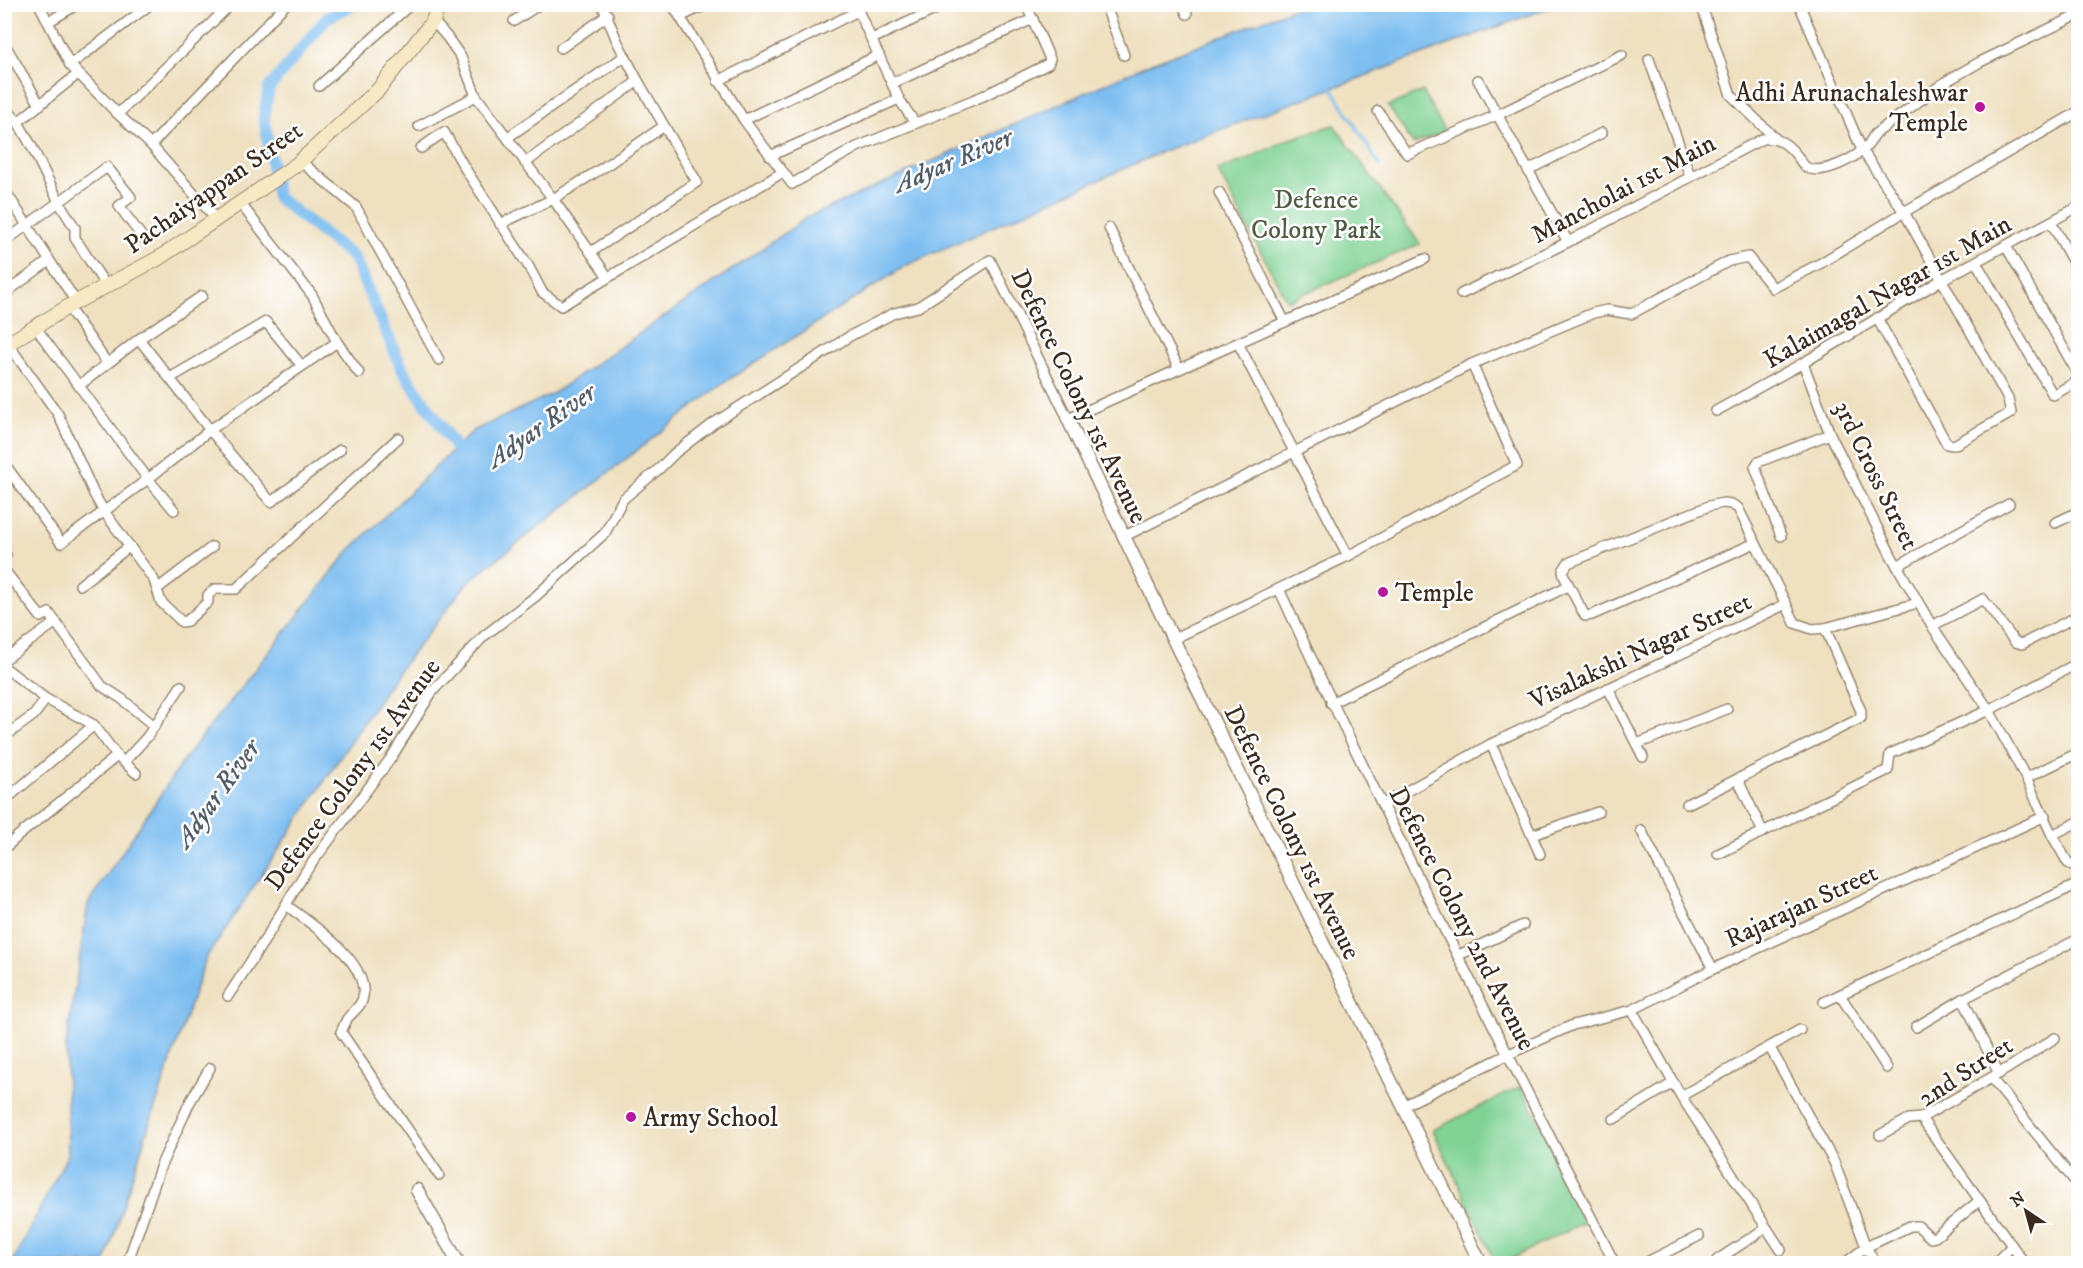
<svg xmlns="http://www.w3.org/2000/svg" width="2083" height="1268" font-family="'IM FELL DW Pica',serif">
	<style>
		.green { fill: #80d294; stroke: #5e7e59; stroke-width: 1.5 }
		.water { fill: #7cbdf1; stroke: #5c7488; stroke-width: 1.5 }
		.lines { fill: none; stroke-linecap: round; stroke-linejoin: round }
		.stream { stroke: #7cbdf1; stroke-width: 3 }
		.canal { stroke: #7cbdf1; stroke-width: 12 }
		.minor-casing { stroke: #95856f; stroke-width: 12 }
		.tertiary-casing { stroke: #95856f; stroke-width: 15 }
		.secondary-casing { stroke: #95856f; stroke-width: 16 }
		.minor { stroke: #fff; stroke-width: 9 }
		.tertiary { stroke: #fff; stroke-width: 12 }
		.secondary { stroke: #f7e9c3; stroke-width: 14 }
		.poi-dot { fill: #b5179e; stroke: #fff; stroke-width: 2 }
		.labels { text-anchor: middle; stroke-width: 5; stroke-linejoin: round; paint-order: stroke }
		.poi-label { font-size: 26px; fill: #3b2a1e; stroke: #fff; text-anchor: start }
		.street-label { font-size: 26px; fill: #3b2a1e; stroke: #fff }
		.park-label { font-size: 26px; fill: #505c41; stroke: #fff }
		.water-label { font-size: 27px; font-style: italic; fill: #525d68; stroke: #fff }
	</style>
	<rect width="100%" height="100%" fill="#fff"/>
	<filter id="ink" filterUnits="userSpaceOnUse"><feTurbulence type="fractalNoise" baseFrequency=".0167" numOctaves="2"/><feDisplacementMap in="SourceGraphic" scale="12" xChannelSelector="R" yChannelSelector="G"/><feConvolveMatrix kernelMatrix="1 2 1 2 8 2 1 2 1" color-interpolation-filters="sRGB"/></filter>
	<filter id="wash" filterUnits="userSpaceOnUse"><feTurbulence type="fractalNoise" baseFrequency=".008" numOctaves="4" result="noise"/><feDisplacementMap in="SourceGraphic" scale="24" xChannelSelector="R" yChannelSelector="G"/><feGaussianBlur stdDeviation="1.35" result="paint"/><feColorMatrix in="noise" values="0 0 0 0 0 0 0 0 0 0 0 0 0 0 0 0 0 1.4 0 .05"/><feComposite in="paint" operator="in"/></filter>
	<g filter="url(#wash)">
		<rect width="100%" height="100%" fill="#efe0c0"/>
		<g class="green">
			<polygon points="1423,91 1445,132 1413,144 1388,106"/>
			<polygon points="1334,125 1420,244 1287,301 1217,170 1243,161 1287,140"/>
			<polygon points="1521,1086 1589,1220 1503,1263 1496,1263 1433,1130"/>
		</g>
		<polygon class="water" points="1306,4 1556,5 1166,150 905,266 725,382 468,582 394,677 206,958 148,1128 105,1263 12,1263 68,1154 66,1045 88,904 185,758 349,551 473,431 552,394 808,217 1149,64"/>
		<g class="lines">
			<polyline class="stream" points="1332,88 1380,166"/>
			<polyline class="canal" points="355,4 327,18 269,88 264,117 277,197 354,258 403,371 465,461"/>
		</g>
	</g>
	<g filter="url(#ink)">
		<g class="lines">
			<g class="minor-casing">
				<g id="minor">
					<polyline points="39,4 70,65 118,114 151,145 216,219"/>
					<polyline points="672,4 744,120 792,184 857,147 983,96 1048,64 1050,59 1026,4"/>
					<polyline points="855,4 899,99 915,123"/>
					<polyline points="1105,4 1124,55"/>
					<polyline points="1183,4 1187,14"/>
					<polyline points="1701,4 1731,95 1775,138"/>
					<polyline points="1799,4 1862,150 1904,212 2008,399 2011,413 1954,445 1947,444 1877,318"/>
					<polyline points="680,17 707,4"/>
					<polyline points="433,21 447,37 461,57 476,96 553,199 608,277"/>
					<polyline points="514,21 540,4"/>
					<polyline points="48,22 78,4"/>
					<polyline points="872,39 947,4"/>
					<polyline points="4,43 40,105"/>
					<polyline points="561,48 608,15"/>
					<polyline points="1649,59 1690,176"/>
					<polyline points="70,65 151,4"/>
					<polyline points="1478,80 1568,242"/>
					<polyline points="718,81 858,11"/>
					<polyline points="893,83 1033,19"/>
					<polyline points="319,86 411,4"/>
					<polyline points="4,106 18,122 32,147 60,204 75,228 75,238 106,286"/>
					<polyline points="1378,111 1407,154 1497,115 1622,55"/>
					<polyline points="118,114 231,4"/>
					<polyline points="744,120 879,55"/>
					<polyline points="18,122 78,74"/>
					<polyline points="419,126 476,96"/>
					<polyline points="508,137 625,56"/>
					<polyline points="151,145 286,4"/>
					<polyline points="421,148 444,132 466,170 529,267 542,292 561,306 783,172"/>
					<polyline points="770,156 899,99"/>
					<polyline points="300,161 356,207 439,360"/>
					<polyline points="525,163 638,81"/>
					<polyline points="1528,170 1602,133"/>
					<polyline points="4,189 76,302"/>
					<polyline points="1219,192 1285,322"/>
					<polyline points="240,203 312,295 337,342 359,373"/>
					<polyline points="2051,222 2078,271"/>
					<polyline points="500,224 553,199 604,167 664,126"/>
					<polyline points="1109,228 1179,369"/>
					<polyline points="4,242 107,167 131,197 119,206 143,238"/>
					<polyline points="2006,246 2078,374"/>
					<polyline points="591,252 697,182 638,81 617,41 602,4"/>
					<polyline points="1976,262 2053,395 2078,381"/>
					<polyline points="4,294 49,261"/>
					<path d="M1461,294L1568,242L1762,139C1779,137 1788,144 1798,157C1801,161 1803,166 1807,168C1824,175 1856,158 1867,146C1870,143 1872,138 1875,134L1945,82L1980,62L2078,15"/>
					<polyline points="68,307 107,363"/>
					<polyline points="36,328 148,479 174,510"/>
					<polyline points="139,339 210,430 271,502 340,450"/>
					<polyline points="1238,343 1348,556"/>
					<polyline points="8,344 58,414 94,494 103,510 154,580 161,602 182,622 187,621 208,602 208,595 215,589 236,589 398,438"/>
					<polyline points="1803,363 1830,434 1892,557 1932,626 1989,710 2026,778 2052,835 2068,863 2078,868"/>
					<polyline points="170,378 266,322 302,366"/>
					<polyline points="80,385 139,339 202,296"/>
					<polyline points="1716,411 1803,363 1943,279 2078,207"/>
					<polyline points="4,463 61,543 148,479 210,430 337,342"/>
					<polyline points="2055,523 2078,512"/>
					<polyline points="1781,536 1755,467 1758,462 1766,459 1830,434"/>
					<polyline points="1123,537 1472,364 1593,313 1607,310 1631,314 1729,261 1748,257 1773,288 1821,263 1904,212 2078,112"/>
					<polyline points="1755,543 1592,615 1585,616 1564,576 1563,571 1568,563 1709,506 1723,503 1731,504 1738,508 1786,604"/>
					<polyline points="4,553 6,555 4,557"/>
					<polyline points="1897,566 2009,504"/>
					<polyline points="4,570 41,617 49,613 102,686 122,699 154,726"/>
					<polyline points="80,585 130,546"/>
					<polyline points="157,589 212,547"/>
					<path d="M1279,589C1384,817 1501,1040 1615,1264"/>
					<polyline points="1932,626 1983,599 2015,642 2022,644 2078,616"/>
					<polyline points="1173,639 1348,556 1517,465 1472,364"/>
					<polyline points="4,660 56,622"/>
					<polyline points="4,667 46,699 94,725 117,756 136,773"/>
					<polyline points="1608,688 1643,757"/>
					<polyline points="1331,703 1568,586"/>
					<polyline points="4,737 34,715 46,699"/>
					<polyline points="1491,744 1540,854"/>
					<polyline points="1637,744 1727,709"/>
					<polyline points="124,762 147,737 181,686"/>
					<polyline points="2026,778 2078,753"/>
					<polyline points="1738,780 1763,832"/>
					<polyline points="4,801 94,725"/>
					<polyline points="1687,804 1861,718 1861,711 1825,628"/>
					<polyline points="1382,805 1491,744 1786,604 1795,623 1812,629 1825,628 1918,603"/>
					<polyline points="1641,830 1713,969"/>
					<polyline points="1532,835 1598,812"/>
					<polyline points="2052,835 2078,822"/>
					<polyline points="4,849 18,836 117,756"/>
					<polyline points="1718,854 1888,770 1890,754 1989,710 2078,663"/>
					<path d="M286,905C311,924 368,960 363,997C362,1006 352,1012 347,1019C345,1023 343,1028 341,1032L439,1175"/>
					<polyline points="1459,955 1523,925"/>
					<polyline points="1840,995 1887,1068"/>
					<polyline points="228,996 266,938 306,871 391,758 432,692 484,636 536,596 605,533 623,499 660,468 675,453 714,423 850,336 894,313 918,307 990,260 1068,419 1425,259"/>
					<polyline points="1963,999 1999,1074"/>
					<polyline points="1824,1002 2078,884"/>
					<polyline points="1632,1010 1681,1096 1781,1250"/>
					<polyline points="1916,1027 1963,999 2078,939"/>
					<polyline points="1770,1048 1834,1162 1866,1247 1876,1264"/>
					<polyline points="1991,1078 2078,1185"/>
					<polyline points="1681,1096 1800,1030"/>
					<polyline points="1403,1106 1509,1054 1573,1025 1632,1010 1713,969 2045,816"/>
					<polyline points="1614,1119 1673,1083"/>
					<polyline points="1880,1135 1909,1119 1921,1118"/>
					<polyline points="1717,1260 1766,1228"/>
					<polyline points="127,1264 161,1165 190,1102 210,1068"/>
					<polyline points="1643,1264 1699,1236"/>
					<polyline points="1844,1264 1866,1247 1910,1226 1918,1226 1931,1238 1935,1237 1979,1201"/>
					<polyline points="1994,1264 2012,1246"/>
					<polyline points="2025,1264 1921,1118 2010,1067 2055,1038"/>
				</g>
			</g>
			<g class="tertiary-casing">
				<g id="tertiary">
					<polyline points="1068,419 1173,639 1481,1264"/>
					<polyline points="417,1190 459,1264"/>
				</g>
			</g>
			<g class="secondary-casing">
				<polyline id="secondary" points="4,346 76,302 159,258 296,165 378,90 433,21 439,4"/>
			</g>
			<use href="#minor" class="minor"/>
			<use href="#tertiary" class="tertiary"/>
			<use href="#secondary" class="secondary"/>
		</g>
	</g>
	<g class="poi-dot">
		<circle cx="1980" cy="107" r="6"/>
		<circle cx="1383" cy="592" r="6"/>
		<circle cx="631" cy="1117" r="6"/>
	</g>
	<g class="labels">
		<g class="poi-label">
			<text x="1968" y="101" text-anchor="end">Adhi Arunachaleshwar<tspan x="1968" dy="30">Temple</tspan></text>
			<text x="1395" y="601">Temple</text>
			<text x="643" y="1126">Army School</text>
		</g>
		<g class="street-label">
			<text transform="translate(213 187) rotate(-35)" y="9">Pachaiyappan Street</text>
			<text transform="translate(1623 188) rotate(-28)" y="9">Mancholai 1st Main</text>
			<text transform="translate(1887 291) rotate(-30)" y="9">Kalaimagal Nagar 1st Main</text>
			<text transform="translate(1080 396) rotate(64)" y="9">Defence Colony 1st Avenue</text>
			<text transform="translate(1877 475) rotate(64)" y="9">3rd Cross Street</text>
			<text transform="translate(1640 650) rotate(-25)" y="9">Visalakshi Nagar Street</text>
			<text transform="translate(352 774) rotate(-54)" y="9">Defence Colony 1st Avenue</text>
			<text transform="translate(1293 832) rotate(64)" y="9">Defence Colony 1st Avenue</text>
			<text transform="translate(1801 905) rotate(-25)" y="9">Rajarajan Street</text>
			<text transform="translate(1463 918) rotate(63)" y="9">Defence Colony 2nd Avenue</text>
			<text transform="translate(1965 1071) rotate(-33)" y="9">2nd Street</text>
		</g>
		<g class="park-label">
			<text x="1316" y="208">Defence<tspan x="1316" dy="30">Colony Park</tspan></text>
		</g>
		<g class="water-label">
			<text transform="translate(953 160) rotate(-23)" y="9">Adyar River</text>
			<text transform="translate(541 425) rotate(-35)" y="9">Adyar River</text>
			<text transform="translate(217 793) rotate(-54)" y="9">Adyar River</text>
		</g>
	</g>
	<rect width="2083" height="1268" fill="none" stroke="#fff" stroke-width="24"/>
	<g transform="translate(2026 1211) rotate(324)" stroke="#ffffff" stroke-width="4.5" paint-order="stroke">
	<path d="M0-4.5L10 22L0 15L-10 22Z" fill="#3b2a1e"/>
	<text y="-9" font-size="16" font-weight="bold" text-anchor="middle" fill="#3b2a1e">N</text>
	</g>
</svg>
